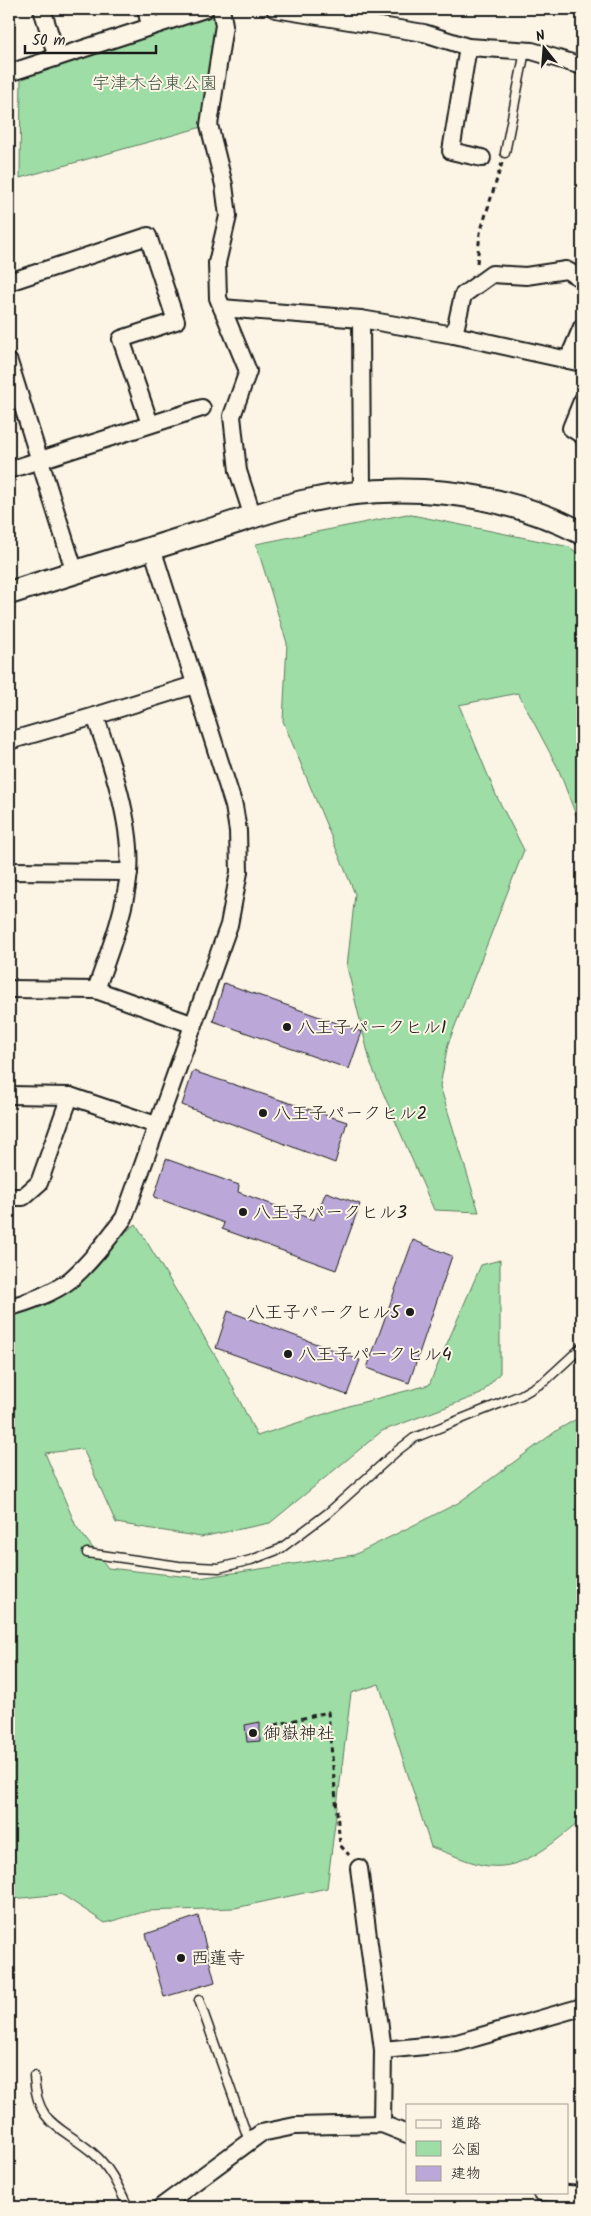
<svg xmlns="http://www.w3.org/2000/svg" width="591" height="2216" font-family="Kalam,'Klee One',sans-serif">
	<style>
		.green { fill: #9edda5; stroke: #5d7c60 }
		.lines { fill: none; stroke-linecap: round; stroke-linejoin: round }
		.stream { stroke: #5d8d96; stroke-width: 5 }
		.building { fill: #bba8d8; stroke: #1c1c1c }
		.lane-casing { stroke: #1c1c1c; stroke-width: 11 }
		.street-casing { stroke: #1c1c1c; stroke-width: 20 }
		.secondary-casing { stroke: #1c1c1c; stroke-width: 26 }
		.path { stroke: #1c1c1c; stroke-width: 3; stroke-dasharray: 5 4; stroke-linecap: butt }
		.lane { stroke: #fcf5e5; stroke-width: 8 }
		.street { stroke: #fcf5e5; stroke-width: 16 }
		.secondary { stroke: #fcf5e5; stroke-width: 22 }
		.poi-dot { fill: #1c1c1c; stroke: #fcf5e5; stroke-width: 2 }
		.labels { text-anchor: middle; stroke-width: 4; stroke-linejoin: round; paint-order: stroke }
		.park-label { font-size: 18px; fill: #435645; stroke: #fcf5e5 }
		.poi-label { font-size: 18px; fill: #1c1c1c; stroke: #fcf5e5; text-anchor: start }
	</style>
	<rect width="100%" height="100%" fill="#fcf5e5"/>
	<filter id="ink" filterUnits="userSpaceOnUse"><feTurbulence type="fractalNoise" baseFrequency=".02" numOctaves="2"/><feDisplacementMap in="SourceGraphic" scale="10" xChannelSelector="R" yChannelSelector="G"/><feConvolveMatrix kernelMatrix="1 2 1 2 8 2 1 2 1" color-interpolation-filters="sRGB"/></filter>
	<g filter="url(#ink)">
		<g class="green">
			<polygon points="206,9 220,9 209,125 20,178 21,69"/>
			<polygon points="407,514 570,547 582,557 582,831 558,768 518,693 459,705 496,795 524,850 448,1044 440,1086 479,1212 434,1210 371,1065 347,967 355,894 283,721 287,643 256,544"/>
			<path d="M136,1224L227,1375L257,1436L352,1405L429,1385L481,1265L500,1260V1373L481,1394L382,1431L270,1523L201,1537L116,1523L83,1449L45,1453L76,1526L108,1568L199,1578L354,1555L458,1503L559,1429L582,1416V1820C555,1841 526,1870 489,1866C474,1865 446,1852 431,1847L379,1684L351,1693L327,1888L235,1908L147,1911L105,1923L61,1894L13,1899L9,1944V1318Z"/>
		</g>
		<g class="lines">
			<polyline class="stream" points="580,2201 581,2207"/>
		</g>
		<g class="building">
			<polygon points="224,983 362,1032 349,1069 213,1021"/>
			<polygon points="193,1071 347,1122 335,1163 182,1105"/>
			<polygon points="166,1159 239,1185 238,1192 314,1220 326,1192 360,1204 336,1270 222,1229 224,1223 154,1197"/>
			<polygon points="413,1240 452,1256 409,1383 367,1368"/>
			<polygon points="228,1311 360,1360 347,1395 216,1348"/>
			<polygon points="260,1722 260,1741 247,1742 245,1725"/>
			<polygon points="198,1916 215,1982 164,1997 146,1934"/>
		</g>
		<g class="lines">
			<g class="lane-casing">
				<g id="lane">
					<polyline points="505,153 525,51"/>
					<polyline points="87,1553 179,1566 219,1568 251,1560 280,1549 328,1513 397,1451 414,1438 521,1395 545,1381 582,1347"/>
					<polyline points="199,2000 249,2141"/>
					<path d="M34,2076C37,2126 60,2125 93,2153C110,2167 119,2188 128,2207"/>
				</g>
			</g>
			<g class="street-casing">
				<g id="street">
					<polyline points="42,9 57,57"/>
					<polyline points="146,9 150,25"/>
					<polyline points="221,9 224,25 209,125 224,185 228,216 217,263 218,298 248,371 232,416 238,471 253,517"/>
					<polyline points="275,9 424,33 468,47 532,51 582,66"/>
					<polyline points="468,47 451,151 482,158"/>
					<polyline points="9,73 205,9"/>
					<polyline points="9,282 148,236 176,321 121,339 150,424"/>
					<polyline points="222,308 361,319 454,335 582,363"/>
					<polyline points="361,319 362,493"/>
					<polyline points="454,335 463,295 492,274 526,276 566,270 582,279"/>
					<polyline points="568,360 582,327"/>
					<polyline points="9,362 75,573"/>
					<polyline points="582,401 571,428 582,435"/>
					<polyline points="9,470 202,408"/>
					<path d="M95,716C111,761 133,825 129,872C125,913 109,952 96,990"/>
					<polyline points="9,741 95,716 194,685"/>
					<polyline points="9,871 129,872"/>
					<polyline points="9,989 96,990 194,1025"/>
					<polyline points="9,1095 70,1096 156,1125"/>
					<polyline points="9,1197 23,1197 39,1183 70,1096"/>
					<path d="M9,1307C27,1303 55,1292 70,1280C90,1263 108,1239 124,1218L229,925L239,872L238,831L234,806L152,548"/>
					<polyline points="359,1868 383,2050"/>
					<polyline points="382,2124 383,2050 457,2043 582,2007"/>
					<polyline points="541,2192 582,2195"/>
					<polyline points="161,2207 261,2133 295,2126 382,2124 407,2134"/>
				</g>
			</g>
			<g class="secondary-casing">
				<path id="secondary" d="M9,593C71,574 134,554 197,534C232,524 267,511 302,502C396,480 496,489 582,533"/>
			</g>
			<g class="path">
				<polyline points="477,263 480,233 502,163"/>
				<polyline points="275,1725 328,1712 340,1845 349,1855"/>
			</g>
			<use href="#lane" class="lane"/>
			<use href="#street" class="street"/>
			<use href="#secondary" class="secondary"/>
		</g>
	</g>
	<g class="poi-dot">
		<circle cx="287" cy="1027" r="5"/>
		<circle cx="263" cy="1113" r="5"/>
		<circle cx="243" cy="1212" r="5"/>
		<circle cx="410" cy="1312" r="5"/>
		<circle cx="288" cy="1354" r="5"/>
		<circle cx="253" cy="1733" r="5"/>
		<circle cx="181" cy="1958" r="5"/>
	</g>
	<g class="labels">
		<g class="park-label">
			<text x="155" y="89">宇津木台東公園</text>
		</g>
		<g class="poi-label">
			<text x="297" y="1033">八王子パークヒル1</text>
			<text x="273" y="1119">八王子パークヒル2</text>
			<text x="253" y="1218">八王子パークヒル3</text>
			<text x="400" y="1318" text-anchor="end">八王子パークヒル5</text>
			<text x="298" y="1360">八王子パークヒル4</text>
			<text x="263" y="1739">御嶽神社</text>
			<text x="191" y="1964">西蓮寺</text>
		</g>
	</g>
	<rect width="591" height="2216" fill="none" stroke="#fcf5e5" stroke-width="30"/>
	<rect x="15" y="15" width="561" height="2186" fill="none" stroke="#1c1c1c" stroke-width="2" filter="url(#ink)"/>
	<rect x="406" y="2104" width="162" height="90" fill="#fcf5e5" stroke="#a29e95"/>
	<rect x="416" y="2120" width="25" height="8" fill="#fcf5e5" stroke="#a29e95"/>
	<text x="451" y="2128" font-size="15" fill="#1c1c1c">道路</text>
	<rect x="416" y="2141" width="25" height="15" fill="#9edda5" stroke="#a29e95"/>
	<text x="451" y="2154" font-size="15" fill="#1c1c1c">公園</text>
	<rect x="416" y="2166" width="25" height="15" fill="#bba8d8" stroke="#a29e95"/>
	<text x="451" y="2178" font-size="15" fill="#1c1c1c">建物</text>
	<g transform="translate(544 48) rotate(343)" stroke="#fcf5e5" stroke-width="4" paint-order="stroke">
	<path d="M0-4L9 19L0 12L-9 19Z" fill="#1c1c1c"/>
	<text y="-8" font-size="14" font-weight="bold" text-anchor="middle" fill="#1c1c1c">N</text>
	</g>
	<path d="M25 45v8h131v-8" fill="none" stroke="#1c1c1c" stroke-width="2.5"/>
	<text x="32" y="45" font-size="15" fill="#1c1c1c" stroke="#fcf5e5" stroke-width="4" paint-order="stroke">50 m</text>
</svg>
